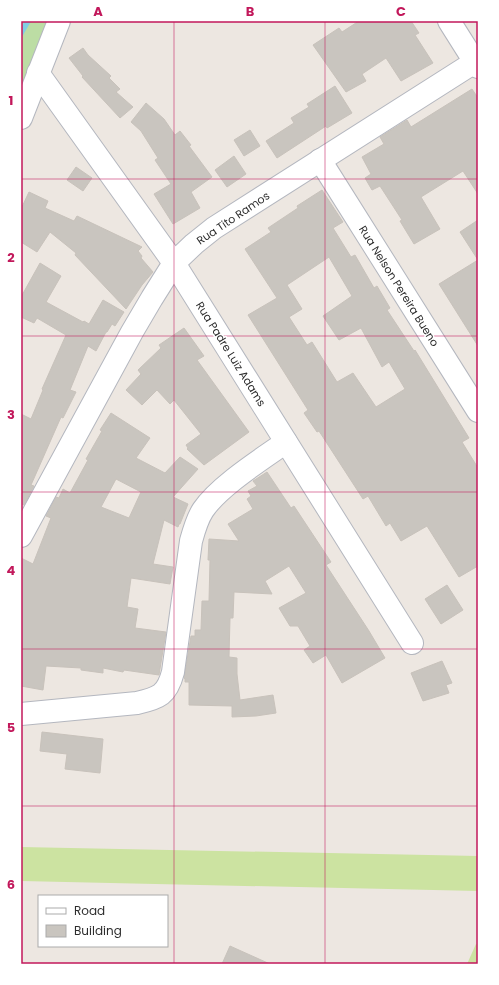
<svg xmlns="http://www.w3.org/2000/svg" width="499" height="985" font-family="Poppins,sans-serif">
	<style>
		.green { fill: #bcdda4 }
		.pitch { fill: #cce3a1 }
		.lines { fill: none; stroke-linecap: round; stroke-linejoin: round }
		.stream { stroke: #80d0e3; stroke-width: 5.5 }
		.building { fill: #c9c5bf; stroke: #c8c2bb; fill-rule: evenodd }
		.minor-casing { stroke: #b4b7bf; stroke-width: 24 }
		.minor { stroke: #fff; stroke-width: 22 }
		.grid { fill: none; stroke: #c2185b; stroke-width: 1; stroke-opacity: 0.55 }
		.labels { text-anchor: middle; stroke-width: 3; stroke-linejoin: round; paint-order: stroke }
		.street-label { font-size: 11px; fill: #2d2d2d; stroke: #fff }
		.neatline { fill: none; stroke: #c2185b; stroke-width: 1.5 }
		.grid-label { font-size: 13px; text-anchor: middle; font-weight: bold; fill: #c2185b }
	</style>
	<rect width="100%" height="100%" fill="#ede7e1"/>
	<polygon class="green" points="21,21 59,21 21,118"/>
	<g class="pitch">
		<polygon points="21,847 478,856 478,891 21,881"/>
		<polygon points="476,944 478,945 478,964 467,964"/>
	</g>
	<g class="lines">
		<polyline class="stream" points="21,33 28,21"/>
	</g>
	<g class="building">
		<polygon points="359,21 411,21 419,33 415,35 433,63 401,81 386,58 362,74 366,81 346,92 313,45 339,28 342,32"/>
		<polygon points="83,48 88,55 111,76 109,78 120,89 116,92 133,107 120,118 82,77 83,76 69,58"/>
		<polygon points="335,86 352,113 327,128 326,126 277,158 266,141 294,123 291,118 309,107 307,104"/>
		<polygon points="472,89 478,98 478,194 463,171 421,197 440,229 414,244 400,221 402,220 380,186 372,190 365,178 371,174 362,157 384,144 380,137 407,120 411,127"/>
		<polygon points="146,103 164,119 175,135 180,131 191,145 189,146 212,177 191,192 200,208 173,224 154,194 171,184 155,160 158,158 141,131 131,122"/>
		<polygon points="250,130 260,146 244,156 234,140"/>
		<polygon points="234,156 246,174 227,187 215,170"/>
		<polygon points="76,167 92,178 83,191 67,180"/>
		<path d="M322,190L343,222L333,228L351,257L355,255L374,288L377,286L390,308L387,310L414,351L415,350L469,438L462,442L478,468V566L459,577L427,526L401,541L390,523L386,526L368,496L363,499L319,431L317,432L304,413L308,410L248,315L277,298L245,249L271,232L268,228L298,208L297,206ZM329,257L352,296L323,316L339,340L361,328L382,367L389,362L405,389L376,407L353,373L337,382L312,342L307,345L289,317L302,309L287,285Z"/>
		<polygon points="29,192 48,201 45,208 74,221 77,216 142,247 138,251 142,256 141,258 153,272 142,285 126,309 75,255 76,253 50,232 37,252 21,242 21,209"/>
		<polygon points="478,220 478,346 439,284 478,260 460,232"/>
		<polygon points="40,263 61,276 46,302 83,322 84,321 89,324 103,300 124,312 115,326 112,324 107,332 106,332 96,351 88,346 70,390 76,392 63,418 61,417 31,485 34,486 24,505 22,504 21,507 21,414 31,419 43,390 42,389 66,335 37,318 34,323 21,317 21,297"/>
		<polygon points="184,328 204,356 197,360 249,432 204,465 187,449 188,448 186,445 201,434 174,400 170,404 157,390 142,405 126,390 141,374 138,370 161,348 159,345"/>
		<path d="M111,413L150,438L136,458L165,473L180,457L198,469L173,497L188,504L180,524H179L178,527L164,520L153,564L173,567L170,584L131,578L127,607L138,609L135,628L166,632L159,675L124,670L123,672L103,668V673L81,670V668L46,666L43,690L21,686V558L33,564L51,518L46,516L56,497L59,498L63,489L70,493L88,460L86,459L102,431L100,430ZM116,479L141,492L129,518L101,507Z"/>
		<polygon points="267,472 291,508 294,506 331,562 326,565 369,631 385,658 342,683 326,655 313,663 304,650 310,646 298,626 290,626 279,608 306,593 289,566 265,581 272,594 234,592 233,618 230,618 229,657 237,658 237,674 240,700 273,695 276,713 256,716 232,717 232,706 189,705 189,682 185,682 185,679 184,678 191,636 195,636 195,630 201,630 202,601 209,601 210,560 208,560 209,539 239,541 228,524 253,509 247,499 251,496 248,491 257,486 253,481"/>
		<polygon points="447,585 463,610 441,624 425,599"/>
		<polygon points="442,661 452,683 446,685 449,693 423,701 411,673"/>
		<polygon points="42,732 103,739 100,773 65,769 67,754 40,751"/>
		<polygon points="230,946 270,964 222,964"/>
	</g>
	<g class="lines">
		<g class="minor-casing">
			<g id="minor">
				<polyline points="449,21 478,67"/>
				<polyline points="38,73 174,263 412,643"/>
				<polyline points="21,118 59,21"/>
				<polyline points="320,160 478,411"/>
				<polyline points="21,536 132,332 152,298 174,263 194,244 214,228 478,60"/>
				<path d="M21,714L137,703C159,698 167,695 173,672L191,541C194,530 197,519 203,510C219,486 262,459 286,442"/>
			</g>
		</g>
		<use href="#minor" class="minor"/>
	</g>
	<path class="grid" d="M174,21V964M325,21V964M21,179H478M21,336H478M21,492H478M21,649H478M21,806H478"/>
	<g class="labels">
		<g class="street-label">
			<text transform="translate(233 218) rotate(-34)" y="4">Rua Tito Ramos</text>
			<text transform="translate(399 286) rotate(58)" y="4">Rua Nelson Pereira Bueno</text>
			<text transform="translate(231 354) rotate(58)" y="4">Rua Padre Luiz Adams</text>
		</g>
	</g>
	<rect width="499" height="985" fill="none" stroke="#ffffff" stroke-width="44"/>
	<rect x="38" y="895" width="130" height="52" fill="#ffffff" stroke="#ababab"/>
	<rect x="46" y="908" width="20" height="6" fill="#ffffff" stroke="#ababab"/>
	<text x="74" y="915" font-size="12" fill="#2d2d2d">Road</text>
	<rect x="46" y="925" width="20" height="12" fill="#c9c5bf" stroke="#ababab"/>
	<text x="74" y="935" font-size="12" fill="#2d2d2d">Building</text>
	<rect x="22" y="22" width="455" height="941" class="neatline"/>
	<g class="grid-label">
		<text x="98" y="16">A</text>
		<text x="250" y="16">B</text>
		<text x="401" y="16">C</text>
		<text x="11" y="105">1</text>
		<text x="11" y="262">2</text>
		<text x="11" y="419">3</text>
		<text x="11" y="575">4</text>
		<text x="11" y="732">5</text>
		<text x="11" y="889">6</text>
	</g>
</svg>
